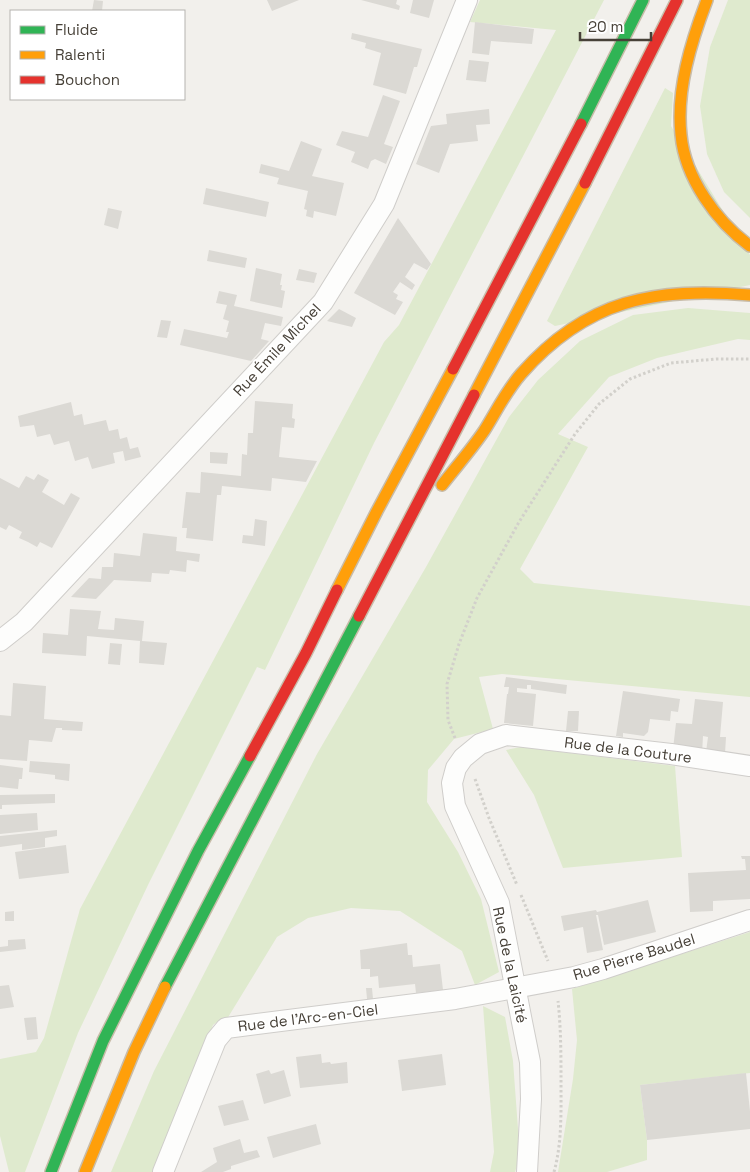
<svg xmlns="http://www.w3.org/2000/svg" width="750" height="1172" font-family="'Space Grotesk',sans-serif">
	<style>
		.green { fill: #dfeace }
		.building { fill: #dbd9d4 }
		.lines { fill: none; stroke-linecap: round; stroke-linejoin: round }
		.street-casing { stroke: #cfcdca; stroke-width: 22 }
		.fast-casing { stroke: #c8bca9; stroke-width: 14 }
		.slow-casing { stroke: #c8bca9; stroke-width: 14 }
		.jam-casing { stroke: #c8bca9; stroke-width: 14 }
		.path { stroke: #d2d0cb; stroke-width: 3; stroke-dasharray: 2.5 2.5; stroke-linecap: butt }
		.street { stroke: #fdfdfc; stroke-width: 20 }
		.fast { stroke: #30b455; stroke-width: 11 }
		.slow { stroke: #ff9f0a; stroke-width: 11 }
		.jam { stroke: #e5322d; stroke-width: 11 }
		.labels { text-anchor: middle; stroke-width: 4; stroke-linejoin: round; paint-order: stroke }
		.street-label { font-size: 15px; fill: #474138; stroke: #fff }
	</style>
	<rect width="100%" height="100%" fill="#f2f0ec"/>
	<g class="green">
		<polygon points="480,0 604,0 374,443 265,670 257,667 148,885 78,1033 25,1172 9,1172 0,1136 0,1059 36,1052 44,1038 80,909 384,342 399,325 556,30 470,22"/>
		<polygon points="728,0 750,0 750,218 724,192 707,154 700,106 710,47"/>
		<polygon points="665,88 673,93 671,126 750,255 750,285 555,326 547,321"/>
		<polygon points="688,308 750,313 750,340 738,339 657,358 609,377 558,434 588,447 520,569 534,583 750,606 750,697 502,674 479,677 493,729 454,739 428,770 427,802 458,852 481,899 499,972 475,985 462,951 400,911 351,908 308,918 277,937 227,1019 218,1021 213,1025 153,1172 111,1172 154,1071 317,754 426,567 509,417 538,380 580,341 633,315"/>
		<polygon points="521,747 675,766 682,857 563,868 534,795 506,750"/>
		<polygon points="750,932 750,1073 640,1085 647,1140 647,1160 607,1172 558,1172 573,1079 577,1040 572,989"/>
		<polygon points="483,1006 505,1017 513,1061 520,1156 515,1172 490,1172 494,1152"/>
	</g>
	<g class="building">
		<polygon points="94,0 103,1 102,11 92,11"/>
		<polygon points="267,0 299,0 272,11"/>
		<polygon points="361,0 397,0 396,4 400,6 399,10"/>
		<polygon points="413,0 434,0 429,18 410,13"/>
		<polygon points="475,22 534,29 532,44 491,41 489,55 472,53"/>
		<polygon points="352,33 422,49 417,67 414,67 406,94 373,85 381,53 365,48 366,43 351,39"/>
		<polygon points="469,60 489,62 486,82 466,80"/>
		<polygon points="383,95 400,101 384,144 393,147 386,164 375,159 371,161 368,169 351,162 355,152 336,145 342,131 368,137"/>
		<polygon points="489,109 490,124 476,125 478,141 450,144 439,173 416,164 431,126 447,124 446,114"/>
		<polygon points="301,141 322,149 312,176 344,183 336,216 314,211 313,218 306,216 307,210 304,209 308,191 277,184 279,178 259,173 261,164 289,171"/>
		<polygon points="206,188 269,202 266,217 203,204"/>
		<polygon points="108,208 122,211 118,229 104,225"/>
		<polygon points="398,218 431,264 427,270 414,263 405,277 415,285 412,290 400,282 393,292 398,295 396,299 403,302 395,315 354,293"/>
		<polygon points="209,250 247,258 245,268 207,261"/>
		<polygon points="256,268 282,274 280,285 282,285 281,290 285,291 282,308 250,301"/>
		<polygon points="299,269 317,273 314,283 296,280"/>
		<polygon points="219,291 237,295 234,306 283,317 281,326 265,323 261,339 269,341 251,361 180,345 184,329 227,338 229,332 226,332 229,321 223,319 227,305 216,303"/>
		<polygon points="339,309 356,318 352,327 327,321"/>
		<polygon points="161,320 171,321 167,338 157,337"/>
		<polygon points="255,401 293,404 292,418 295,419 294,428 282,427 279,457 317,461 306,482 272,478 271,491 222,486 221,495 217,495 213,541 186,538 187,528 182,528 186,492 200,493 201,472 241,476 242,454 247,455 248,433 253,433"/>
		<polygon points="71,402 74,416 82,414 84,425 106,420 109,431 118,429 120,439 127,437 130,449 138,447 141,457 125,461 123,451 113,453 115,463 92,469 88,457 75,461 69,441 54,445 50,434 37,437 34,425 20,427 18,416"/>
		<polygon points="210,452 228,453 227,464 210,463"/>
		<polygon points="38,474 49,480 42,492 64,505 71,493 80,498 52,548 40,542 37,547 28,542 19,538 22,532 9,525 6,530 0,527 0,478 19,488 26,476 34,480"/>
		<polygon points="255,519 267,521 265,546 242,543 243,535 253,536"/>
		<polygon points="143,533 177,537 176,551 200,554 199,562 187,560 186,572 170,570 169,574 152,573 151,582 114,580 96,599 71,597 89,578 101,579 102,567 113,567 114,553 140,556"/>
		<polygon points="70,609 101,611 98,629 114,630 115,618 144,621 142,641 167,643 164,665 139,663 140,641 87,636 86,656 42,653 43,633 68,635"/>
		<polygon points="110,643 122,644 120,665 108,664"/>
		<polygon points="506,677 567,685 566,694 531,689 531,685 527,685 527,689 517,688 517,692 536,694 533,726 504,723 507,694 508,694 509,687 504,687"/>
		<polygon points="13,683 46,686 44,719 83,722 82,731 62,730 62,728 56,728 52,742 29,740 27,761 0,759 0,715 11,716"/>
		<polygon points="623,691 680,699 678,712 671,711 670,721 650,719 648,732 644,736 623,733 623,737 616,736"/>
		<polygon points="695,699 723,702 720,737 726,737 725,754 706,752 708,737 703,736 702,754 673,749 676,723 692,724"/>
		<polygon points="568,711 579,711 578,731 566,731"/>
		<polygon points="30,761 70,764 69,781 55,779 55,775 29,772"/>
		<polygon points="0,765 23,768 22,779 19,779 18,789 0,787"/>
		<polygon points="55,794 55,803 2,805 2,809 0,809 0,795"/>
		<polygon points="37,813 38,830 0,834 0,815"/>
		<polygon points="57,830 57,836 45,838 45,847 22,850 22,844 0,847 0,836"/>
		<polygon points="66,845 69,873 19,879 15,852"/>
		<polygon points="741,856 750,856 750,899 713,901 713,911 690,912 688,873 746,870 745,859 742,859"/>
		<polygon points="648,900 656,932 604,945 598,915 596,915 603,950 587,953 583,927 564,931 561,916 596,910 597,912"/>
		<polygon points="14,911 14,921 5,921 5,912"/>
		<polygon points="25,939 26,949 0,952 0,947 8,946 8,940"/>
		<polygon points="407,943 408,955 412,955 413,967 440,964 443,990 416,993 415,984 379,988 378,976 370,977 370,969 361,969 360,950"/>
		<polygon points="9,985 14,1007 0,1009 0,986"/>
		<polygon points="366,988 372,988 373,999 367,999"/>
		<polygon points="36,1017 38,1039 27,1040 24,1018"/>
		<polygon points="321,1054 322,1063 330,1062 331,1064 347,1062 348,1083 300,1088 296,1057"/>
		<polygon points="442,1054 446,1085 402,1091 398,1060"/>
		<polygon points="269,1070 271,1074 284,1070 291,1096 264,1104 256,1074"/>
		<polygon points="746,1073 750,1111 750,1129 647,1140 640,1085"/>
		<polygon points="243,1100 249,1120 224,1126 218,1106"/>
		<polygon points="316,1124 321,1144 273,1158 267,1137"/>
		<polygon points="240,1139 244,1153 257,1150 260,1157 231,1166 231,1169 223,1172 201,1172 217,1162 213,1148"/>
	</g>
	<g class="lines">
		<g class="street-casing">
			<g id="street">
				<polyline points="0,641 24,622 323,302 384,204 467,0"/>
				<polyline points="163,1172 216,1040 226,1028 455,999 574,977 603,969 750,920"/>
				<polyline points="527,1172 531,1099 530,1062 522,1022 499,903 455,806 452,783 456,768 463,758 480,744 506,735 671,754 750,766"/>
			</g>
		</g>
		<g class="fast-casing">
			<g id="fast">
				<polyline points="581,124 643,0"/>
				<polyline points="165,987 359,616"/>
				<polyline points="51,1172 103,1041 198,851 250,756"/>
			</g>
		</g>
		<g class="slow-casing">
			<g id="slow">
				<path d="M707,0C691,42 676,90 681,135C685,178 716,221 750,246"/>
				<polyline points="474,395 585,183"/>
				<path d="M442,485C456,467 471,450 484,431C496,412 506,391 521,374C587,299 655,287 750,295"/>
				<polyline points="337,590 377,511 453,369"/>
				<polyline points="85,1172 134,1052 165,987"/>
			</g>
		</g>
		<g class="jam-casing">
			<g id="jam">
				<polyline points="585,183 677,0"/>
				<polyline points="453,369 581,124"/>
				<polyline points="359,616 474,395"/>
				<polyline points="250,756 306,653 337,590"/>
			</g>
		</g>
		<g class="path">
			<polyline points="455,738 448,720 447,684 459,644 477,598 519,522 575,434 599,404 630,379 671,363 716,359 750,359"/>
			<polyline points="475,779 489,818 517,885"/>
			<polyline points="521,895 548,961"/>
			<path d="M554,1172C562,1143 561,1112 561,1083C561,1056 561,1028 558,1001"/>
		</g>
		<use href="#street" class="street"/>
		<use href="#fast" class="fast"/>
		<use href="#slow" class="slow"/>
		<use href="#jam" class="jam"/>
	</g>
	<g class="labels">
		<g class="street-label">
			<text transform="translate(277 350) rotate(-47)" y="5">Rue Émile Michel</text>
			<text transform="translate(628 750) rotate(7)" y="5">Rue de la Couture</text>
			<text transform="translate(634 957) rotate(-17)" y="5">Rue Pierre Baudel</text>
			<text transform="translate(510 965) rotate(78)" y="5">Rue de la Laicité</text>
			<text transform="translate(308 1018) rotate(-7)" y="5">Rue de l'Arc-en-Ciel</text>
		</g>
	</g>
	<rect x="10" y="10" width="175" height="90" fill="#ffffff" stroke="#b5b3af"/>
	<rect x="20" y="26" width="25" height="8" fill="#30b455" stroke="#b5b3af"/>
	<text x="55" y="35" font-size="15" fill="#474138">Fluide</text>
	<rect x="20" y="51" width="25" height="8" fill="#ff9f0a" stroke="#b5b3af"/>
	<text x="55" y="60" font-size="15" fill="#474138">Ralenti</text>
	<rect x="20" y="76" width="25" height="8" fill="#e5322d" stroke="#b5b3af"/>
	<text x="55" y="85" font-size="15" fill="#474138">Bouchon</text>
	<path d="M580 32v8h71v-8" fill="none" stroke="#474138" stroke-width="2.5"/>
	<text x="588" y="32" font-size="15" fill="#474138" stroke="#ffffff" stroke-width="4" paint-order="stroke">20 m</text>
</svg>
